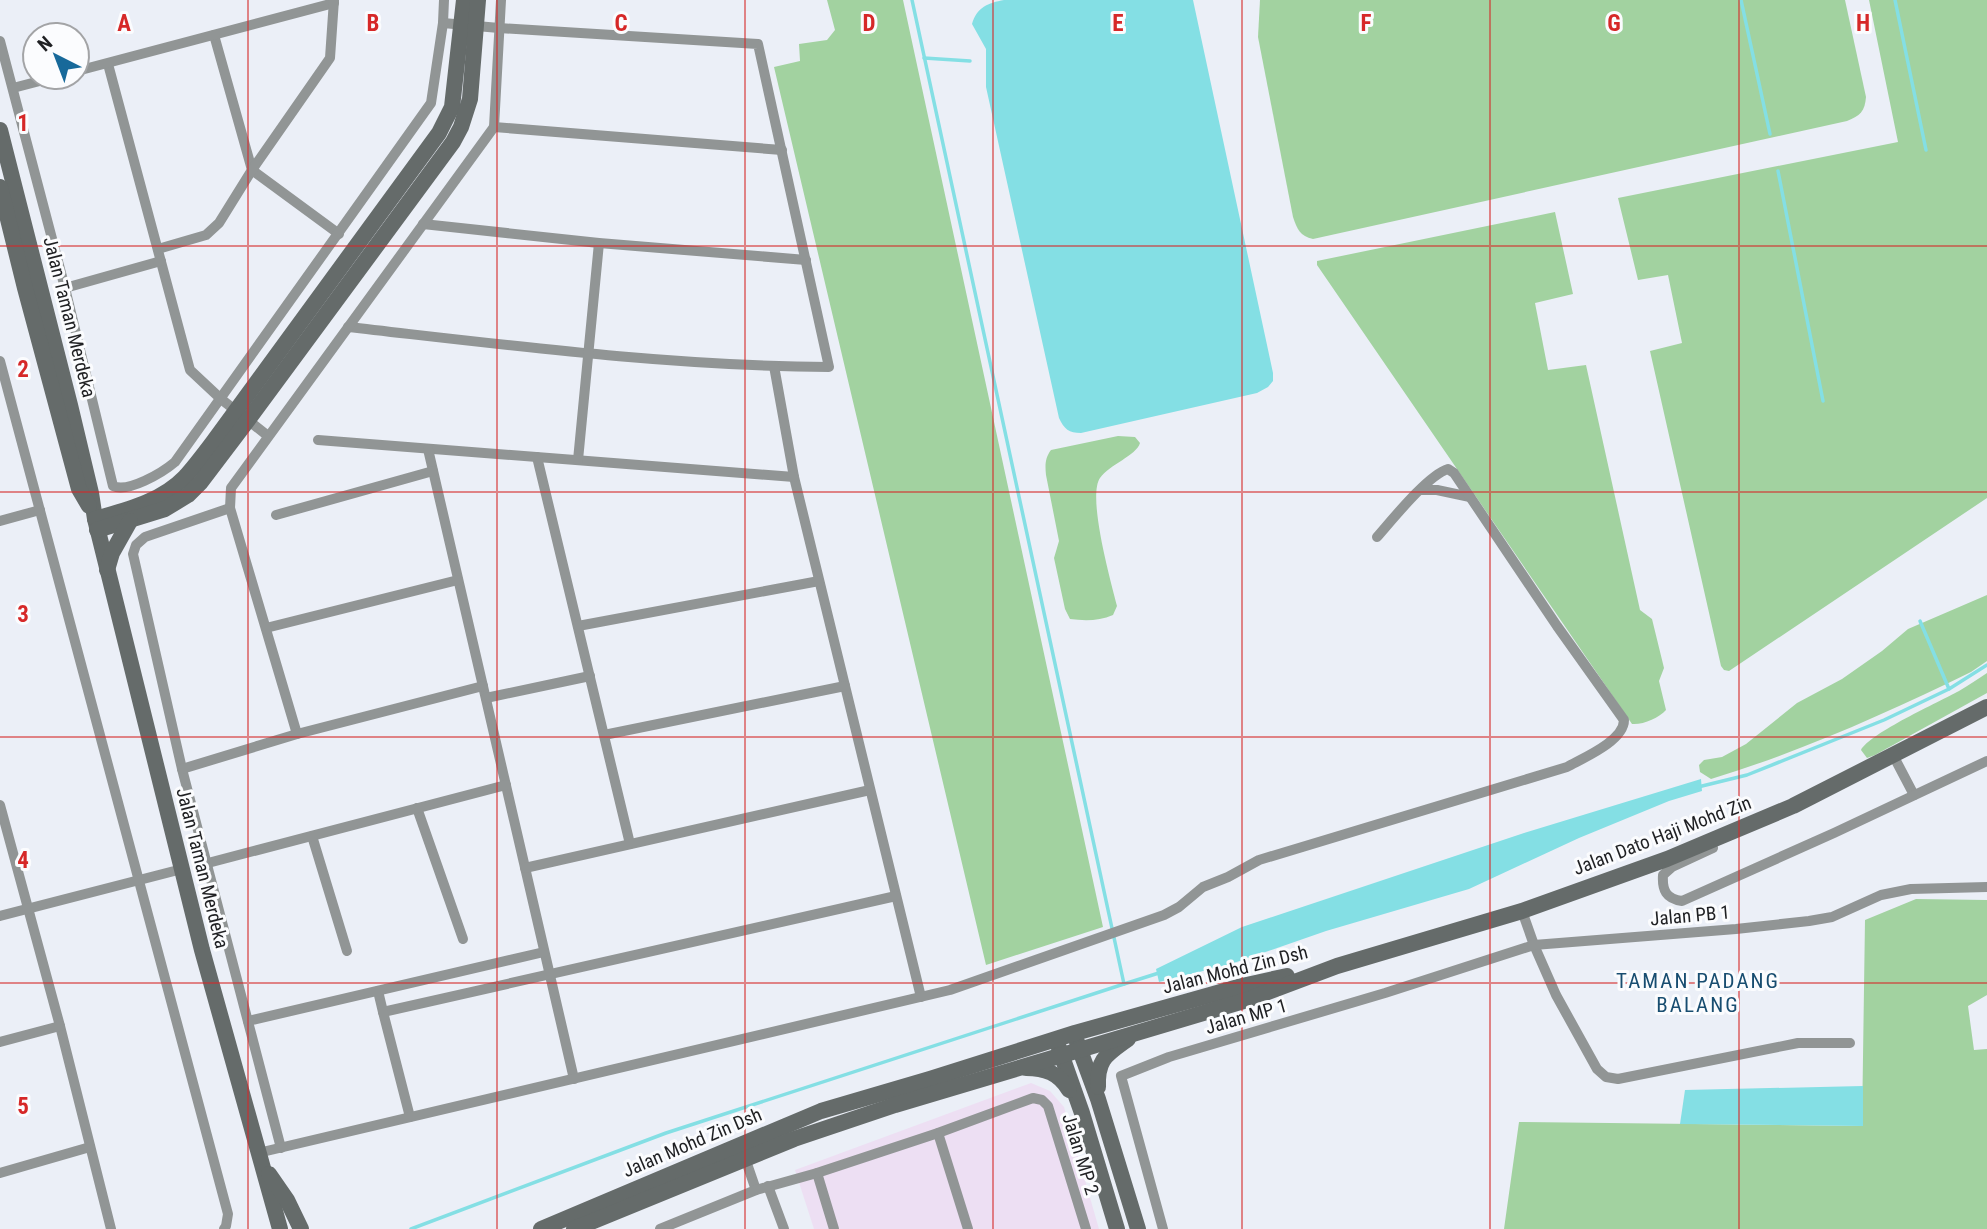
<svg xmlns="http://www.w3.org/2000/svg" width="1987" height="1229" font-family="'Roboto Condensed',sans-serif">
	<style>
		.commercial { fill: #eddff3 }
		.green { fill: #a2d2a0 }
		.water { fill: #84dfe4 }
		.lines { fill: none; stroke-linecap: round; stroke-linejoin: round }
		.stream { stroke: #84dfe4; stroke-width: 3.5 }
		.street { stroke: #919595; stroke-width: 10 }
		.secondary { stroke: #656b6a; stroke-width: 16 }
		.grid { fill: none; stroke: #d62828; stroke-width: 2; stroke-opacity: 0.55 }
		.labels { text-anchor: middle; stroke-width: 6; stroke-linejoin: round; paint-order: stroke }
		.street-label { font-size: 19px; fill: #1f2023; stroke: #fbfcfe }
		.neighbourhood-label { font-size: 21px; letter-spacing: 2px; fill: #184d70; stroke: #fbfcfe }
		.grid-label { font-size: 23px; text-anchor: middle; font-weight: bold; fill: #d62828; stroke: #fbfcfe; stroke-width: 6; stroke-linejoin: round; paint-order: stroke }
	</style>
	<rect width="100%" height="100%" fill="#ebeff7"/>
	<polygon class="commercial" points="1031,1083 1050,1091 1064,1107 1099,1229 814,1229 795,1170"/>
	<g class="green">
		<polygon points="827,0 903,0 1103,927 986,965 774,67 800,61 799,44 827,40 835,30"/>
		<path d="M1260,0H1845L1866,97C1865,111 1860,116 1847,121L1313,239C1300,236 1297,229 1293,217L1258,37Z"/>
		<polygon points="1869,0 1987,0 1987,498 1729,671 1724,670 1721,666 1650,351 1682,343 1668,275 1638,280 1618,198 1898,142"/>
		<path d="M1555,212L1573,294L1535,303L1548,370L1586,365L1640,610L1652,619L1664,668L1659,681L1666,710C1659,718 1643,725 1632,724L1317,265V261Z"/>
		<path d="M1118,436L1135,437L1140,443C1136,456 1110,464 1100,478C1087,497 1111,582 1117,606L1113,615C1099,621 1085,621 1070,619L1065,609L1054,558L1059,541L1046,475C1045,465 1045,458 1051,450Z"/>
		<path d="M1987,595V661L1971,672C1887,713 1800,752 1711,779L1700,772L1699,765L1704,760L1722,757L1746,744L1797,703L1842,679L1882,651L1908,629Z"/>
		<path d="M1987,673V693L1875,755L1867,758L1861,750C1870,733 1939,702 1959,691C1969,685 1978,679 1987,673Z"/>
		<polygon points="1916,899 1987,900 1987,995 1968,1006 1974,1050 1987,1049 1987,1229 1504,1229 1519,1122 1862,1126 1865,920"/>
	</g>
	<g class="water">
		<path d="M1004,0H1193L1273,373V381L1268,387L1257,393L1081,433C1069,433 1064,429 1059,418L986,87V49L972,24C977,7 988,3 1004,0Z"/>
		<polygon points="1701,779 1702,791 1669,801 1579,838 1469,889 1326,931 1231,964 1159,982 1156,969 1242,927 1524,833"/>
		<polygon points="1863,1086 1863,1126 1680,1124 1685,1090"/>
	</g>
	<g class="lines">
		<g class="stream">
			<polyline points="1741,0 1770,134"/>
			<polyline points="1895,0 1926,150"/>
			<polyline points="924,58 970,61"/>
			<polyline points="1778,171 1823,401"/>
			<polyline points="1920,621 1949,689"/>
			<polyline points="1698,787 1747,775 1884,720 1949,689 1987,665"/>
			<polyline points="1124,984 1162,972"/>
			<polyline points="411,1229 666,1133 1124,984 912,0"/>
		</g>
		<g class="street">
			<polyline points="214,35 252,170 339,234"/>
			<path d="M0,41L65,288L113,486C128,493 162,473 175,462L431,103L443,23L444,0"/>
			<polyline points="108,64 190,370 221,399 268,436"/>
			<polyline points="77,71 334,3"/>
			<polyline points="13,88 55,77"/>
			<polyline points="494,127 782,150"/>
			<polyline points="423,224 599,243 806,260"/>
			<polyline points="158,249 206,235 219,223 252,170 330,58 334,0"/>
			<polyline points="65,288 161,261"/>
			<path d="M348,327C508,345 668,366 829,367L758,44L499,28L443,23"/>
			<polyline points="0,361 228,1214 226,1226 224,1229"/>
			<polyline points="774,366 794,477 921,997"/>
			<polyline points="318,440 794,477"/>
			<polyline points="428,449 574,1079"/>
			<polyline points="537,457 630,844"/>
			<polyline points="578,460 599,243"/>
			<polyline points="1421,490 1437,490 1470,497"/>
			<polyline points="230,508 145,537 136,545 133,554 182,769 281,1148"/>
			<polyline points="276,515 433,471"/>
			<polyline points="0,521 40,510"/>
			<polyline points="578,626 819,581"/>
			<polyline points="266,628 458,580"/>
			<polyline points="486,698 590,676"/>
			<polyline points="297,734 230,508 231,488 494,127 501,0"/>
			<polyline points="604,735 845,686"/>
			<polyline points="1893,755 1914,795"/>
			<polyline points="182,769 297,734 483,686"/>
			<polyline points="0,805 60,1026 111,1229"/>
			<polyline points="417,808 463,939"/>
			<polyline points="312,836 347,951"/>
			<path d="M1713,848L1672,867L1663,875C1662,890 1666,899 1682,901L1834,833L1987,761"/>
			<polyline points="208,863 506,785"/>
			<polyline points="525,868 870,790"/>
			<polyline points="1522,911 1534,945 1556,995 1597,1069 1606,1077 1618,1079 1798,1043 1850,1043"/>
			<polyline points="0,916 182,869"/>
			<polyline points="378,991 383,1012 896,896"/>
			<polyline points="383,1012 410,1117"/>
			<polyline points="248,1021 544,952"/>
			<polyline points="0,1042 60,1026"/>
			<polyline points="938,1133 968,1229"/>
			<path d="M258,1153L950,990L1164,915L1179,907L1203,887L1228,877L1259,860L1567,767C1583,758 1624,741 1624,720L1557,626L1454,473L1448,469C1428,475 1392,520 1377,537"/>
			<polyline points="745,1158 756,1190"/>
			<polyline points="0,1173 90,1147"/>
			<polyline points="817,1173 834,1229"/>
			<polyline points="768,1186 784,1229"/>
			<polyline points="660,1229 756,1190 817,1173 938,1133 1033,1098 1042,1100 1048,1106 1086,1229"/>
			<polyline points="1163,1229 1121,1076 1169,1057 1385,993 1534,945 1736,929 1809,921 1832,917 1881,895 1911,889 1987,887"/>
		</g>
		<g class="secondary">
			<polyline points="0,130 70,405 91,493 95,519 202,950 280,1229"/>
			<polyline points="0,187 25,288 79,489 89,506"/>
			<path d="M95,519C126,510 161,502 185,477C195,466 204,454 213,442L439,133L452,107L464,0"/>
			<polyline points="97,530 165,509 188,495 201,482 248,420 453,142 461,127 470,99 478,0"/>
			<polyline points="107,570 112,553 130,521"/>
			<polyline points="1077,1042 1098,1099 1138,1229"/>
			<polyline points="1059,1048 1082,1113 1117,1229"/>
			<path d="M1026,1068C1045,1068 1059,1073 1069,1090"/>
			<path d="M1098,1087C1097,1059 1106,1055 1128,1039"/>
			<polyline points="269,1174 287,1200 301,1229"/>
			<polyline points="541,1229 821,1111 930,1079 1075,1033 1242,986 1287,976"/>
			<polyline points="574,1229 794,1139 895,1105 1247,1000 1337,966 1522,911 1667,859 1793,806 1987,707"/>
		</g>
	</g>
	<path class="grid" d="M248,0V1229M497,0V1229M745,0V1229M993,0V1229M1242,0V1229M1490,0V1229M1739,0V1229M0,246H1987M0,492H1987M0,737H1987M0,983H1987"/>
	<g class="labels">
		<g class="street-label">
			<text transform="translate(70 317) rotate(76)" y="7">Jalan Taman Merdeka</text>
			<text transform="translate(1662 835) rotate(-21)" y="7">Jalan Dato Haji Mohd Zin</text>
			<text transform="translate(203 868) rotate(76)" y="7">Jalan Taman Merdeka</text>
			<text transform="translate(1690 915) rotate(-5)" y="7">Jalan PB 1</text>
			<text transform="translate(1235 969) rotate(-14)" y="7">Jalan Mohd Zin Dsh</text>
			<text transform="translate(1246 1016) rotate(-16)" y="7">Jalan MP 1</text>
			<text transform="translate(692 1142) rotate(-23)" y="7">Jalan Mohd Zin Dsh</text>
			<text transform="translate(1081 1154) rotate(73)" y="7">Jalan MP 2</text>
		</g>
		<g class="neighbourhood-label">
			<text x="1698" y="988">TAMAN PADANG<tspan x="1698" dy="24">BALANG</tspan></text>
		</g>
	</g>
	<g class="grid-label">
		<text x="124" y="31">A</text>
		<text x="373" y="31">B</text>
		<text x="621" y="31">C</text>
		<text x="869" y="31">D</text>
		<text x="1118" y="31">E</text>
		<text x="1366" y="31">F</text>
		<text x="1614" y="31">G</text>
		<text x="1863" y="31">H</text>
		<text x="23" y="131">1</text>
		<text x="23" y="377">2</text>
		<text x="23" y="622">3</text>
		<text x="23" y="868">4</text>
		<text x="23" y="1114">5</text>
	</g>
	<g transform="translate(56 56) rotate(318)"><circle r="33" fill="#fbfcfe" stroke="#a3a4a6" stroke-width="2"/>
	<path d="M0-5L12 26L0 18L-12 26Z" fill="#17699a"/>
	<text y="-10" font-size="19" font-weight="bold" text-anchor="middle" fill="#1f2023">N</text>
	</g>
</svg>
